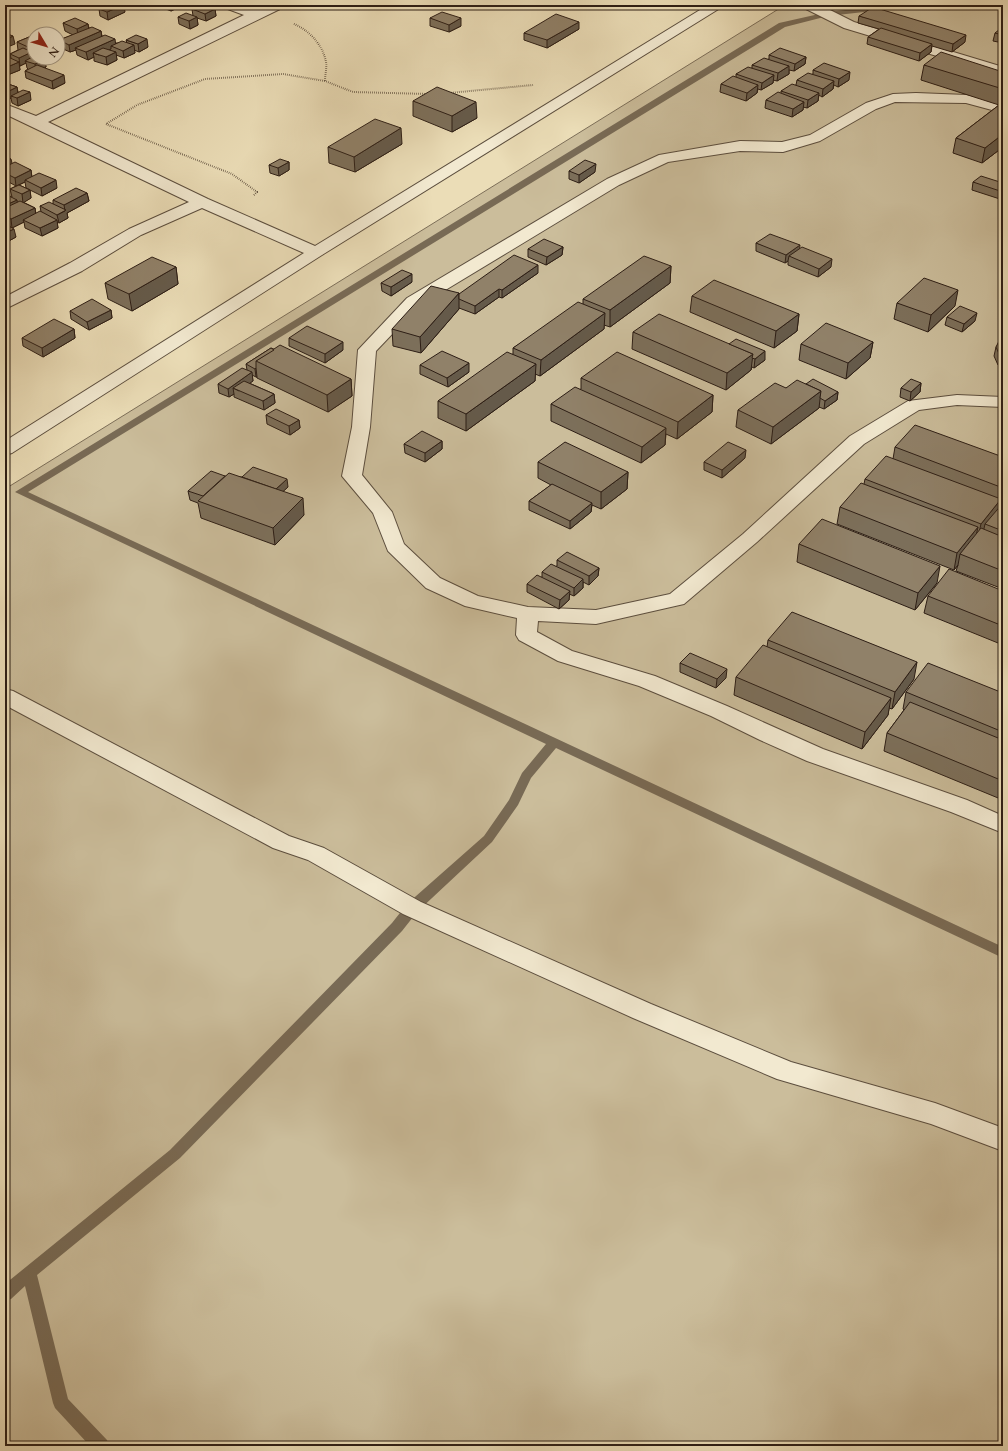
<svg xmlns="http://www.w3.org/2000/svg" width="1008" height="1451" font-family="Cardo,serif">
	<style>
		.green { fill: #cbbd9b; stroke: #7c6e58 }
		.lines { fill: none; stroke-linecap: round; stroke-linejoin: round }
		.stream { fill: #786a55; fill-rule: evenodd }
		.minor-casing { stroke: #5c4e3e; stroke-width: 2 }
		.path { stroke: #2d1e15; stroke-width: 2; stroke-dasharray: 0.5 1.5; stroke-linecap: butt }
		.minor { fill: #f2e9d0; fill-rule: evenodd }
		.wall { fill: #7c6f5a; stroke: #2d1e15 }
		.shaded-wall { fill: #655a4a; stroke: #2d1e15 }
		.building { fill: #908169; stroke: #2d1e15 }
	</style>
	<rect width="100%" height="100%" fill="#ebddb7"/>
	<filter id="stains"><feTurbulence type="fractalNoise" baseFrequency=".005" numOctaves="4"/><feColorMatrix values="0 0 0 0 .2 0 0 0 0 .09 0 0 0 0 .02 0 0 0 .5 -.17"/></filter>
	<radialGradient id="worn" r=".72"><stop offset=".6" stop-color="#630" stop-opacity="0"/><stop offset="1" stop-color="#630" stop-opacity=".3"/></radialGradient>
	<polygon class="green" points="785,5 1003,5 1003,1446 5,1446 5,489"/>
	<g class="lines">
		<polygon class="stream" points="889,5 900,5 891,9 828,16 785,27 28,492 1003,947 1003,958 556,748 531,778 518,805 492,842 417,912 402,931 180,1158 37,1275 68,1399 107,1440 109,1446 90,1446 55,1408 53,1403 25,1286 11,1299 5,1301 5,1284 170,1150 392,923 407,904 484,836 509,800 522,773 546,744 15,492 779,23 828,12"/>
		<g class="minor-casing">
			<g id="minor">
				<polygon points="223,5 242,5 255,10 266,5 284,5 282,8 48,122 208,199 315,246 708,5 725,5 322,255 12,453 5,455 5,441 304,253 202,208 141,235 82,271 5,309 5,297 70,263 129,229 189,202 5,114 5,104 36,116 244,15 225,8"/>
				<polygon points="802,5 820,5 854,22 1003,67 1003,76 844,28 804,8"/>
				<polygon points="916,93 967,95 1003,104 1003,113 966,103 895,102 876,109 820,141 783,152 740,151 668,162 619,185 419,306 376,351 370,427 362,475 392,512 404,544 440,578 478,596 528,607 596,610 670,594 743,534 850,436 908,401 957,395 1003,397 1003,407 957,405 919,410 864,444 757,542 684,604 596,624 538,621 537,632 572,651 655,676 727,706 823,749 967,800 1003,816 1003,833 951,812 807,761 760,740 711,716 639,686 558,661 519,640 516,635 517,618 465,606 426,588 388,551 373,513 342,476 352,427 358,350 407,298 607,179 659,155 740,141 782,142 810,135 866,103 893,94"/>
				<polygon points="5,689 13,691 289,836 324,848 421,902 651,1004 791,1062 935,1103 1003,1128 1003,1151 931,1124 777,1079 633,1018 403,914 308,860 273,848 5,705"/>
			</g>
		</g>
		<g class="path">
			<path d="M294,24C309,30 323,45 326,62C327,68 325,75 325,81L353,92L428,94"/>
			<polyline points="449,93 533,85"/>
			<polyline points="254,195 257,192 232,174 106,124 137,105 205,79 283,74 325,81"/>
		</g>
		<use href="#minor" class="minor"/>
	</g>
	<g class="wall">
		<polygon points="128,5 145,5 136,9 128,6"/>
		<polygon points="158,5 183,5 171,11 158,6"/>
		<polygon points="99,9 125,12 108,20 100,16"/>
		<polygon points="192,9 215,9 216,16 206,21 197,18 198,25 190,29 179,24 178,17 193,16"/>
		<polygon points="859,16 965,42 952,52 932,46 931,52 919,61 867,44 868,37 879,29 858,23"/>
		<polygon points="430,18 461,26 449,32 430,26"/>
		<polygon points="63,23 88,24 89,28 101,31 102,36 116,43 127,43 126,40 148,47 139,52 134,50 135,53 124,58 116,55 117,60 107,65 94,61 94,57 88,60 77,55 76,50 70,52 61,48 62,53 58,54 58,44 60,45 59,40 73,35 65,31"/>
		<polygon points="579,29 547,48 524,40 524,33"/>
		<polygon points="1003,30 1003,43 993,41 995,33"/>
		<polygon points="34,35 34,53 33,53 33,57 34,58 51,58 46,60 45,60 46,67 45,68 65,83 53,89 26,78 25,71 28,69 27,68 26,63 20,66 19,65 20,70 5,76 5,59 11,58 10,54 18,50 17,42"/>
		<polygon points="769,55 806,57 805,64 794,71 789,70 789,74 777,81 773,80 773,83 761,90 758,89 757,93 746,101 720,92 721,84 736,78 736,74 752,68 752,65 769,59"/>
		<polygon points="924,65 1003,72 1003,147 982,163 953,153 956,138 999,105 921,80"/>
		<polygon points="813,70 849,80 838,87 834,85 833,89 822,97 819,95 818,101 807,108 803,107 803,110 792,117 765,108 766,100 781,94 781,91 796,85 797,80 813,74"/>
		<polygon points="5,83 17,87 18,92 31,100 18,106 12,103 11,98 8,100 5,98"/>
		<polygon points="413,101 477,118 452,132 413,116"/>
		<polygon points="402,144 355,172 329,163 328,147"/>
		<polygon points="5,156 12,164 31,170 32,177 57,188 42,196 26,188 25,182 19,185 30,190 31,198 23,202 35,208 36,214 41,212 40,206 53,204 53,200 87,193 89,201 67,213 68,218 59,223 57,222 58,228 42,236 25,228 24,222 12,228 5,224 5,194 12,197 10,189 16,186 5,180"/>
		<polygon points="289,162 289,170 279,176 270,173 269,165"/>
		<polygon points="569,171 595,172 579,183 569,179"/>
		<polygon points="973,182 1003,183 1003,200 972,190"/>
		<polygon points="5,224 16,237 7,242 5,241"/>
		<polygon points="756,243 831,267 818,277 788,265 788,261 785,263 756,251"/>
		<polygon points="563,247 562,255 546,265 528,257 528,249"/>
		<polygon points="671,266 670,283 610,327 604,325 604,329 540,376 535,374 535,381 466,431 438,418 438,401 513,354 513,348 583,304 583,299"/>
		<polygon points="176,267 178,284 132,311 108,299 105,283"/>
		<polygon points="538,273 502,298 499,297 475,314 459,308 459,309 421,353 393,346 392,329 459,293 459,294"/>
		<polygon points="412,282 391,296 382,291 381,283"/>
		<polygon points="692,296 799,314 797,331 774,348 690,312"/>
		<polygon points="897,303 955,306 928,332 894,319"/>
		<polygon points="111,310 112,318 89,330 71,319 70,311"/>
		<polygon points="947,317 975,321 962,332 945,325"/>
		<polygon points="74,329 75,338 43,357 23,346 22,338"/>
		<polygon points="633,332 765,360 754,368 752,367 751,370 726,390 632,349"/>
		<polygon points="289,338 343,350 325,363 289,346"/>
		<polygon points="1003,338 1003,367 998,365 994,356 996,347"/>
		<polygon points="873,342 870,358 846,379 799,360 801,344"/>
		<polygon points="271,348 351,379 352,396 328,412 257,378 257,377 256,377 252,375 253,381 249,383 274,394 275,403 264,410 234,397 234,394 229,397 219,393 218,384 247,370 246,364"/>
		<polygon points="420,365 469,372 448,387 420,374"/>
		<polygon points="581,378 713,395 712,412 677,439 666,434 665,445 641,463 551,421 551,404 581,389"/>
		<polygon points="921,383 920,392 910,401 900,397 901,388"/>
		<polygon points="806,384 838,392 837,400 824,409 819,407 819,408 771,444 736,427 738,410 786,388"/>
		<polygon points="266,415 299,420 300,428 290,435 267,424"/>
		<polygon points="442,441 442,449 425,462 405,453 404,444"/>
		<polygon points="895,447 1003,457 1003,589 956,571 958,565 954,570 837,524 840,507 864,484 865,479 893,459"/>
		<polygon points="745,458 722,478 704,470 704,462"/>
		<polygon points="538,462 628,472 627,489 601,509 592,505 591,512 570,529 529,510 529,501 551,485 538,478"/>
		<polygon points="225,476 242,477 288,487 283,491 304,515 275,545 201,518 198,503 190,500 188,491"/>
		<polygon points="799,544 937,583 915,610 797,562"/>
		<polygon points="557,560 599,568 598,576 589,585 583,582 583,588 574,596 569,594 569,600 559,609 527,592 527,584 542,577 542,572 557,566"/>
		<polygon points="1003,591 1003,645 924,613 928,596"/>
		<polygon points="768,640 914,679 892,709 889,708 888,715 862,749 734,695 736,677 767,647"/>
		<polygon points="680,663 726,678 716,688 680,672"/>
		<polygon points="906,692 1003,693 1003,800 884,751 887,733 904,710 903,709"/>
	</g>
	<g class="shaded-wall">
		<polygon points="124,5 125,12 108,20 107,12"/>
		<polygon points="136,5 145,5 136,9"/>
		<polygon points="170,5 183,5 171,11"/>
		<polygon points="215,9 216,16 206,21 205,14"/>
		<polygon points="197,17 198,25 190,29 189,21"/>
		<polygon points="461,18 461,26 449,32 449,25"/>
		<polygon points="579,22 579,29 547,48 547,40"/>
		<polygon points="88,24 89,31 78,36 77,29"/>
		<polygon points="101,31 102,39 75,48 76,50 70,52 69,45"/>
		<polygon points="966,35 965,42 952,52 953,44"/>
		<polygon points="13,36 15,44 5,48 5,40"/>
		<polygon points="115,39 116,47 111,46 111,49 99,55 93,53 94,57 88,60 86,52"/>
		<polygon points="147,39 148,47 139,52 138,44"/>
		<polygon points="34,44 34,53 33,53 34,59 25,61 26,63 20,66 19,58 29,53 28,47"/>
		<polygon points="932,44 931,52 919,61 920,53"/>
		<polygon points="61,45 62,53 58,54 58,46"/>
		<polygon points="134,45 135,53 124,58 123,51"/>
		<polygon points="116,52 117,60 107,65 106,57"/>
		<polygon points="806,57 805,64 794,71 795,64"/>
		<polygon points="46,58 51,58 46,60"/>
		<polygon points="45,59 46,67 36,72 35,64"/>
		<polygon points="19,62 20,70 5,76 5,68"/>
		<polygon points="789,66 789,74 777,81 778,73"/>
		<polygon points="850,72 849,80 838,87 839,79"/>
		<polygon points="64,75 65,83 53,89 52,81"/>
		<polygon points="774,75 773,83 761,90 762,83"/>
		<polygon points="834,81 833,89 822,97 823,89"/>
		<polygon points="758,85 757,93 746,101 747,93"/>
		<polygon points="17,87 18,95 11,96 11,98 8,100 7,92"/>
		<polygon points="1003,89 1003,103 1000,105 1003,90"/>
		<polygon points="30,92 31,100 18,106 17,98"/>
		<polygon points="819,93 818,101 807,108 808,100"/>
		<polygon points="476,102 477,118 452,132 452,116"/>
		<polygon points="804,102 803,110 792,117 793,109"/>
		<polygon points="401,128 402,144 355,172 354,157"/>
		<polygon points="1003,134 1003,147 982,163 985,148"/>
		<polygon points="11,159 13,167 5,171 5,162"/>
		<polygon points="289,162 289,170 279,176 278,168"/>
		<polygon points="596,164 595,172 579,183 579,175"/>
		<polygon points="31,170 32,179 25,180 25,182 16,186 15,178"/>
		<polygon points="56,180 57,188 42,196 41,188"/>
		<polygon points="30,190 31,198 23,203 22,194"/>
		<polygon points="87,193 89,201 67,213 68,218 59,223 57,215 65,211 64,205"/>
		<polygon points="17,200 18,208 10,212 8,204"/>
		<polygon points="35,208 36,216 23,220 24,222 12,228 11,219"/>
		<polygon points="57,220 58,228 42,236 40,228"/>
		<polygon points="14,229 16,237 7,242 5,233"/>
		<polygon points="800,245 799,254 789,256 788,261 785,263 786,255"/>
		<polygon points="563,247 562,255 546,265 547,257"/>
		<polygon points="832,259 831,267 818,277 819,269"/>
		<polygon points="538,265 538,273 502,298 502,290"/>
		<polygon points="671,266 670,283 610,327 610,310"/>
		<polygon points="176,267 178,284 132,311 129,294"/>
		<polygon points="412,274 412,282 391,296 391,287"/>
		<polygon points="499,289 499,297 475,314 475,306"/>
		<polygon points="958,290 955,306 928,332 931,315"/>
		<polygon points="459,293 459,309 421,353 420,337"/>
		<polygon points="111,310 112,318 89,330 87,322"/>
		<polygon points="605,313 604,329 540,376 541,360"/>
		<polygon points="977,313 975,321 962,332 964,324"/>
		<polygon points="799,314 797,331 774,348 776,331"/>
		<polygon points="74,329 75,338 43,357 42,348"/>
		<polygon points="343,342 343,350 325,363 325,354"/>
		<polygon points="873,342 870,358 846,379 848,363"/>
		<polygon points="765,351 765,360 754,368 755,359"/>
		<polygon points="753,354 751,370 726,390 727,373"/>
		<polygon points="469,363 469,372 448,387 447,378"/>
		<polygon points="536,364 535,381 466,431 466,414"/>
		<polygon points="256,368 257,377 256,377 255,369"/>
		<polygon points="252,372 253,381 239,391 233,388 234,394 229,397 228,389"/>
		<polygon points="351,379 352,396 328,412 327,395"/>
		<polygon points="921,383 920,392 910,401 911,392"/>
		<polygon points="821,391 819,408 771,444 773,427"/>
		<polygon points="838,392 837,400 824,409 825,401"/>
		<polygon points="274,394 275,403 264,410 263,401"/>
		<polygon points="713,395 712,412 677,439 678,422"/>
		<polygon points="299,420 300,428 290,435 289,426"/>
		<polygon points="666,428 665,445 641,463 642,447"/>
		<polygon points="442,441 442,449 425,462 425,453"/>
		<polygon points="746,450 745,458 722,478 722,470"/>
		<polygon points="628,472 627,489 601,509 601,492"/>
		<polygon points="287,479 288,487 276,498 276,489"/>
		<polygon points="303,498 304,515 275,545 273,528"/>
		<polygon points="1001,499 998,517 985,524 983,533 977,541 981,524"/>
		<polygon points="592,503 591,512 570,529 570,521"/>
		<polygon points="978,527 974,545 960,554 958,565 954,570 957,553"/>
		<polygon points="940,566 937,583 915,610 918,593"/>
		<polygon points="599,568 598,576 589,585 589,576"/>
		<polygon points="583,579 583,588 574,596 574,588"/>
		<polygon points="570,591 569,600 559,609 560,600"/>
		<polygon points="917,662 914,679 892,709 895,692"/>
		<polygon points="727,669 726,678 716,688 717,679"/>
		<polygon points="891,698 888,715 862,749 865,732"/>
	</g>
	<g class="building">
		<polygon points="107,5 123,5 107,12 99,9"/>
		<polygon points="200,5 204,5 215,9 205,14 192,9"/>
		<polygon points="873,7 966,35 953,44 859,16"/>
		<polygon points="442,12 461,18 449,25 430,18"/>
		<polygon points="186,13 197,17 189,21 178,17"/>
		<polygon points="556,14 579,22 547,40 524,33"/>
		<polygon points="75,18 88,24 77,29 63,23"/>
		<polygon points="92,27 101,31 69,45 59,40"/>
		<polygon points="881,28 932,44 920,53 868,37"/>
		<polygon points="1000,29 1003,30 1003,35 995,33"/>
		<polygon points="44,30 54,34 36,34"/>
		<polygon points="5,33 13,36 5,40"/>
		<polygon points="34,35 34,44 28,47 17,42"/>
		<polygon points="105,35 115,39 86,52 75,48"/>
		<polygon points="136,35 147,39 138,44 126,40"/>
		<polygon points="122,41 134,45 123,51 111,46"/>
		<polygon points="23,48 32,52 19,58 10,54"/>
		<polygon points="103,48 116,52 106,57 93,53"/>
		<polygon points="780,48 806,57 795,64 769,55"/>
		<polygon points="941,52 1003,72 1003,89 924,65"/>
		<polygon points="34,56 34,58 42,58 45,59 35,64 25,61"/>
		<polygon points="8,57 19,62 5,68 5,59"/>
		<polygon points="764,58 789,66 778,73 752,65"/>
		<polygon points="824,63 850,72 839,79 813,70"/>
		<polygon points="37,65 64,75 52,81 25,71"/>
		<polygon points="748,67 774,75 762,83 736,74"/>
		<polygon points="808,73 834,81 823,89 797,80"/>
		<polygon points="733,76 758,85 747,93 721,84"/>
		<polygon points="5,83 17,87 7,92 5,91"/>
		<polygon points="792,84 819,93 808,100 781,91"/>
		<polygon points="437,87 476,102 452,116 413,101"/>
		<polygon points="23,90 30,92 17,98 11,96"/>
		<polygon points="778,92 804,102 793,109 766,100"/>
		<polygon points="1003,102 1003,134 985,148 956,138"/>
		<polygon points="375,119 401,128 354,157 328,147"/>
		<polygon points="5,156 11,159 5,162"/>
		<polygon points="280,159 289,162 278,168 269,165"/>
		<polygon points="585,160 596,164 579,175 569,171"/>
		<polygon points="15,162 31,170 15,178 5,173 5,167"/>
		<polygon points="39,173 56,180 41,188 25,180"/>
		<polygon points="981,176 1003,183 1003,192 973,182"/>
		<polygon points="19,185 30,190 22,194 10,189"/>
		<polygon points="76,188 87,193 64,205 53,200"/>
		<polygon points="5,194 17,200 8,204 5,203"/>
		<polygon points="20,201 35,208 11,219 5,216 5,208"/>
		<polygon points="49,202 66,210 57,215 40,206"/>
		<polygon points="40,211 57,220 40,228 23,220"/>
		<polygon points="5,224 14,229 5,233"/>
		<polygon points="770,234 800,245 786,255 756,243"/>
		<polygon points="544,239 563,247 547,257 528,249"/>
		<polygon points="802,247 832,259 819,269 789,256"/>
		<polygon points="514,255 538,265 502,290 499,289 475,306 459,299 459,294"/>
		<polygon points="644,256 671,266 610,310 583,299"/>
		<polygon points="152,257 176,267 129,294 105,283"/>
		<polygon points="402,270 412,274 391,287 381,283"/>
		<polygon points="924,278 958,290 931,315 897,303"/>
		<polygon points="714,280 799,314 776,331 692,296"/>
		<polygon points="431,286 459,293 420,337 392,329"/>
		<polygon points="92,299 111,310 87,322 70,311"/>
		<polygon points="578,302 605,313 541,360 513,348"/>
		<polygon points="960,306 977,313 964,324 947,317"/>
		<polygon points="659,314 753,354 727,373 633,332"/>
		<polygon points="54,319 74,329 42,348 22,338"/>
		<polygon points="826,323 873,342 848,363 801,344"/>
		<polygon points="307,326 343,342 325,354 289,338"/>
		<polygon points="1003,338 1003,358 1000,356 996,347 1000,339"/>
		<polygon points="736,339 765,351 755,359 752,358 753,354 729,344"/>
		<polygon points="280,345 351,379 327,395 256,361"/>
		<polygon points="271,348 274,350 256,361 256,368 255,369 246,364"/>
		<polygon points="442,351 469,363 447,378 420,365"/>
		<polygon points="507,352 536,364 466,414 438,401"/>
		<polygon points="617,352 713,395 678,422 581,378"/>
		<polygon points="242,368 252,372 228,389 218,384"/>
		<polygon points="813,379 838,392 825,401 820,398 821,391 806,384"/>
		<polygon points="911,379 921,383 911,392 901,388"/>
		<polygon points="797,380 821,391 773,427 738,410 775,383 786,388"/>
		<polygon points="244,381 274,394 263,401 233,388"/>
		<polygon points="575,387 666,428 642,447 551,404"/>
		<polygon points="276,409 299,420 289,426 266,415"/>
		<polygon points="915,425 1003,457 1003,488 895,447"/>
		<polygon points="422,431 442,441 425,453 404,444"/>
		<polygon points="565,442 628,472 601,492 538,462"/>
		<polygon points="728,442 746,450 722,470 704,462"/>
		<polygon points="886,456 1001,499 981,524 865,479"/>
		<polygon points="253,467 287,479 276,489 242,477"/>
		<polygon points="211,471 225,476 203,496 188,491"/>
		<polygon points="229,473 303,498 273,528 198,501"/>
		<polygon points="861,483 978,527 957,553 840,507"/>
		<polygon points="552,484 592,503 570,521 529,501"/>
		<polygon points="1003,503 1003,531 985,524"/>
		<polygon points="822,519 940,566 918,593 799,544"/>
		<polygon points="981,528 1003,537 1003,571 960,554"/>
		<polygon points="567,552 599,568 589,576 557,560"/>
		<polygon points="551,564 583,579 574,588 542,572"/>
		<polygon points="949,569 1003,591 1003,626 928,596"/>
		<polygon points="537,575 570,591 560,600 527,584"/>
		<polygon points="792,612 917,662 895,692 768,640"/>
		<polygon points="763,645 891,698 865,732 736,677"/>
		<polygon points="690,653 727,669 717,679 680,663"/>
		<polygon points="928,663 1003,693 1003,732 906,692"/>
		<polygon points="910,702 1003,740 1003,781 887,733"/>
	</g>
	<rect width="1008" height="1451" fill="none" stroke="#ebddb7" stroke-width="20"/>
	<rect x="6" y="6" width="996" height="1439" fill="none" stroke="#2d1e15" stroke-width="2"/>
	<rect x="10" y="10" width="988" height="1431" fill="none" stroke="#2d1e15"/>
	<g transform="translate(46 46) rotate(128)"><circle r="19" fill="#f2e9d0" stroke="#a39885"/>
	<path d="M0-3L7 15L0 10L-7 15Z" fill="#8f2418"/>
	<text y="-6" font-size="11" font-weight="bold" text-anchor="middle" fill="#2d1e15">N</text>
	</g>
	<rect width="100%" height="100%" filter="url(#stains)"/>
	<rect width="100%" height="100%" fill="url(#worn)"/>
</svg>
